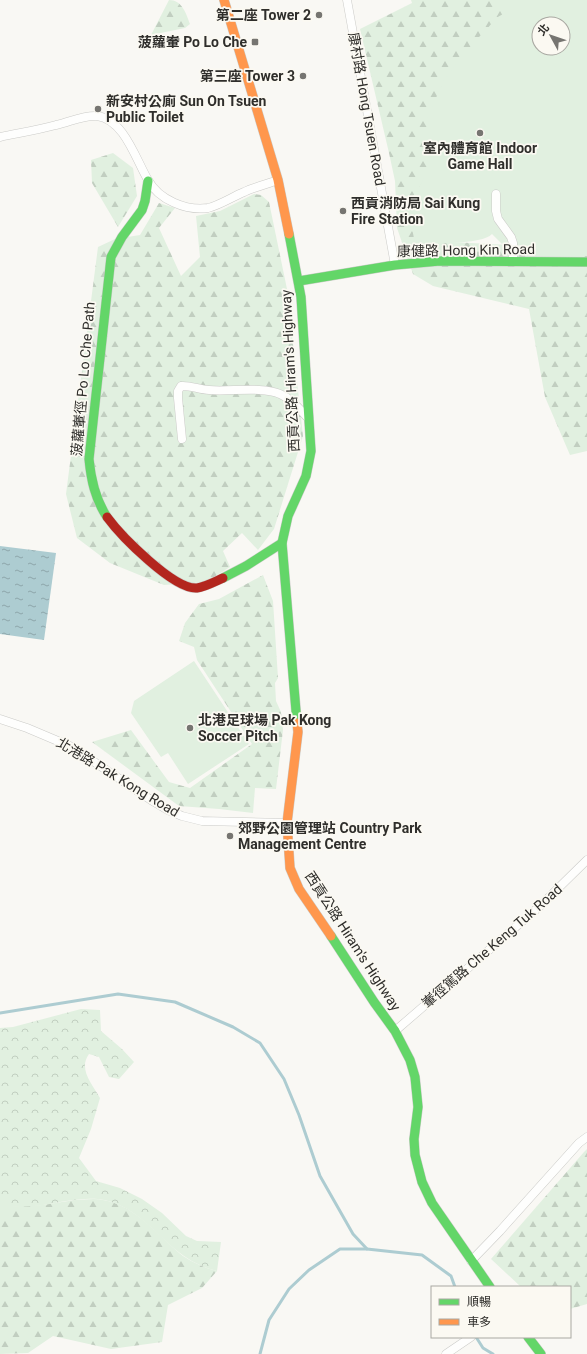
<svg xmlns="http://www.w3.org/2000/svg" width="587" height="1354" font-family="Roboto,'Noto Sans TC',sans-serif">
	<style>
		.forest { fill: url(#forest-firs) }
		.park { fill: url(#park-crowns) }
		.pitch { fill: #e1f0e0; fill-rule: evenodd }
		.water { fill: url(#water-ripples) }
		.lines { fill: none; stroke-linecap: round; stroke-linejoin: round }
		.stream { stroke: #adccd1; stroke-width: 3 }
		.street-casing { stroke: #cbcbc8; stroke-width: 9 }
		.fast-casing { stroke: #cbcbc8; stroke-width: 10 }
		.slow-casing { stroke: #cbcbc8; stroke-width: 10 }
		.jam-casing { stroke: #cbcbc8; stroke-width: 10 }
		.street { stroke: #fefefd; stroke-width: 8 }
		.fast { stroke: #63d668; stroke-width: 9 }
		.slow { stroke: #ff974d; stroke-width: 9 }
		.jam { stroke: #b3261e; stroke-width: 9 }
		.poi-dot { fill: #767571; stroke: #fbf9f2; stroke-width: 1.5 }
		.labels { text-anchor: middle; stroke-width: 3.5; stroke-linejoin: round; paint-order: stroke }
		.poi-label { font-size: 14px; font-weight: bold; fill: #2f2e2b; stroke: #fbf9f2; text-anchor: start }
		.street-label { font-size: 14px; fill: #2f2e2b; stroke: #fbf9f2 }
	</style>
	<defs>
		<pattern id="forest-firs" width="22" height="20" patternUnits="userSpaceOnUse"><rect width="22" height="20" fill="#e1f0e0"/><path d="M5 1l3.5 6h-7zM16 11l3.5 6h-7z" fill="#c1cec0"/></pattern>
		<pattern id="park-crowns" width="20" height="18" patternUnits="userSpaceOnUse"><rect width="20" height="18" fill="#e1f0e0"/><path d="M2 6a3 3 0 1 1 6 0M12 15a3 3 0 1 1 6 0" fill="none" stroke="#c1cec0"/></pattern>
		<pattern id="water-ripples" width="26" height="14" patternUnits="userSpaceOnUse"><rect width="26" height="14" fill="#adccd1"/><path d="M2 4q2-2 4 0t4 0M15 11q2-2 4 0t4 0" fill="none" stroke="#8da6aa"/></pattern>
	</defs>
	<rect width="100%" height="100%" fill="#f9f8f4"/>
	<g class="forest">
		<path d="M169,0C182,0 186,13 190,24L185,28L151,35Z"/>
		<polygon points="411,0 527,0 452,242 587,249 587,451 570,455 545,397 529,309 433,286 413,274 397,228 395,181 389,153 360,29 412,3"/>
		<polygon points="113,153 133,168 137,196 118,227 92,183 91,160"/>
		<polygon points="254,194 261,195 269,202 287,289 303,436 274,529 258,550 242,533 223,551 230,567 206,582 164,585 110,563 77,538 66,494 98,247 115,239 140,235 159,203 175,208 159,228 181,276 200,257 196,216 220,211"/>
		<polygon points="263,575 273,601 278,678 275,683 276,701 281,712 283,730 276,789 255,788 253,813 219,809 179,806 92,742 131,730 169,782 190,788 252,744 197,660 194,647 179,641 185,623 199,604 219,599"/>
		<polygon points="587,1149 587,1304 570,1309 570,1287 521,1287 491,1259 584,1152"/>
		<path d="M75,1200C84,1200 94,1198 103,1200C136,1205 159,1237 183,1256C194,1263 205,1268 217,1271L202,1288L168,1305L162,1342L111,1349L53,1336L28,1353L0,1354V1207L42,1205Z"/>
	</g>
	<path class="park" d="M81,1009L100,1010L101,1031L122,1049L134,1062L119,1079L109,1077L99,1057L89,1054C78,1069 92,1084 100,1098L91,1129L79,1158L96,1181L120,1188L142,1199L162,1213L186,1236L197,1241L221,1242L217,1271C205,1268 194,1263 184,1256C157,1237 138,1207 104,1200C87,1196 61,1202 43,1205C29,1207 14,1207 0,1207V1028L13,1027Z"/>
	<g class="pitch">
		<path d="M507,0H587V256C577,257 540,261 533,257C528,255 525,249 522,245L504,246L492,234C482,245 431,243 415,244L407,201L416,193L430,166L427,141V118L444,80L450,73L458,61L469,50L472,44L487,29L496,18L503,14ZM539,24H563V48H539Z"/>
		<polygon points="194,661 249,744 188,784 168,753 161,757 131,713 134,701"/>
	</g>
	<polygon class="water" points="0,546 56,553 44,640 0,634"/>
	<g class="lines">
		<g class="stream">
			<polyline points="0,1013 118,994 175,1002 233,1027 260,1043 284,1079 299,1115 320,1176 353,1234 367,1249"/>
			<polyline points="476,1337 483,1348 493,1354"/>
			<polyline points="260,1354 269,1320 289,1289 309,1270 340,1249 367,1249 422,1255 451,1276 455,1287"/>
		</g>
		<g class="street-casing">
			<g id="street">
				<polyline points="347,0 395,265"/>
				<path d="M0,137C19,133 38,130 56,125C70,122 83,115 97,116C124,119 136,160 148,180C159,200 186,211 208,208C220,205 232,197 244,192C255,187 267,184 278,180"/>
				<polyline points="496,194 496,211 498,219 511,237 513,243 513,262"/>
				<path d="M182,439L178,398V391L181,386C190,385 200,390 209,390C229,392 262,386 280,394C292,399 300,410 309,419"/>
				<polyline points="0,719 27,728 72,747 151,800 168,810 182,816 202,821 287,823"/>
				<polyline points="395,1031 540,906 587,860"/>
				<polyline points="471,1261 500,1231 579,1143 587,1137"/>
				<polyline points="446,1354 471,1337"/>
			</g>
		</g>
		<g class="fast-casing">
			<g id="fast">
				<polyline points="289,234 301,297 311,451 306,476 288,516 282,543 297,723"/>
				<polyline points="299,281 395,265 440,261 587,262"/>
				<path d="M107,517C95,499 91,480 89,459L111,257L122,237L142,210L145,201L148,181"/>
				<polyline points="223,578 246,566 282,543"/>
				<polyline points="331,936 374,1002 395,1031 410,1060 415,1077 418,1107 414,1139 415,1155 422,1182 432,1203 490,1287"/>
				<polyline points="528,1337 541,1354"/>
			</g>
		</g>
		<g class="slow-casing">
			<g id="slow">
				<polyline points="224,0 278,180 289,234"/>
				<polyline points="297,723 298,732 287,823 290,868 299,889 331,936"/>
			</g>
		</g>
		<g class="jam-casing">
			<path id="jam" d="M107,517C121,536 174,590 197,588C205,587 216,581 223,578"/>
		</g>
		<use href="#street" class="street"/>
		<use href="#fast" class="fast"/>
		<use href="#slow" class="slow"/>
		<use href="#jam" class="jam"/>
	</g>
	<g class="poi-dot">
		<circle cx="319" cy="15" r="4"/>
		<rect x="251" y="38" width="8" height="8" rx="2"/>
		<circle cx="303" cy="76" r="4"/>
		<circle cx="98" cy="109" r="4"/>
		<circle cx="480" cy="133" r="4"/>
		<circle cx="343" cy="211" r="4"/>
		<circle cx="190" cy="728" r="4"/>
		<circle cx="230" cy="836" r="4"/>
	</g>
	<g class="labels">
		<g class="poi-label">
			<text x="311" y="20" text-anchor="end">第二座 Tower 2</text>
			<text x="247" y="47" text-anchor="end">菠蘿輋 Po Lo Che</text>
			<text x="295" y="81" text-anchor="end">第三座 Tower 3</text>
			<text x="106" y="106">新安村公廁 Sun On Tsuen<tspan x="106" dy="16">Public Toilet</tspan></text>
			<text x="480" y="153" text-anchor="middle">室內體育館 Indoor<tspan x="480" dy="16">Game Hall</tspan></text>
			<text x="351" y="208">西貢消防局 Sai Kung<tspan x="351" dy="16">Fire Station</tspan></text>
			<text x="198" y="725">北港足球場 Pak Kong<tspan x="198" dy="16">Soccer Pitch</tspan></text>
			<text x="238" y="833">郊野公園管理站 Country Park<tspan x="238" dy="16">Management Centre</tspan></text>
		</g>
		<g class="street-label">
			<text transform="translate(367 109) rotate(80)" y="5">康村路 Hong Tsuen Road</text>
			<text transform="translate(466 250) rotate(-1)" y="5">康健路 Hong Kin Road</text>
			<text transform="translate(290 371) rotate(-93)" y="5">西貢公路 Hiram's Highway</text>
			<text transform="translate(83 379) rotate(-85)" y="5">菠蘿輋徑 Po Lo Che Path</text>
			<text transform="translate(118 777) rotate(31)" y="5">北港路 Pak Kong Road</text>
			<text transform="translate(353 941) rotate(57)" y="5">西貢公路 Hiram's Highway</text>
			<text transform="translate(492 946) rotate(-41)" y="5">輋徑篤路 Che Keng Tuk Road</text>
		</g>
	</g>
	<rect x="431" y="1286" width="140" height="52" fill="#fbf9f2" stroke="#a9a8a2"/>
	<rect x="439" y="1299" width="20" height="6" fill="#63d668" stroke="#a9a8a2"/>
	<text x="467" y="1306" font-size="12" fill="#2f2e2b">順暢</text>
	<rect x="439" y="1319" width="20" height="6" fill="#ff974d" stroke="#a9a8a2"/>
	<text x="467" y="1326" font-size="12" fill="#2f2e2b">車多</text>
	<g transform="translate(551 36) rotate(310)"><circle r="19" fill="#fbf9f2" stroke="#a9a8a2"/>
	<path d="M0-3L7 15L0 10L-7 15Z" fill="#767571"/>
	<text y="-6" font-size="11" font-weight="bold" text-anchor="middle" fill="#2f2e2b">北</text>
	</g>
</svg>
